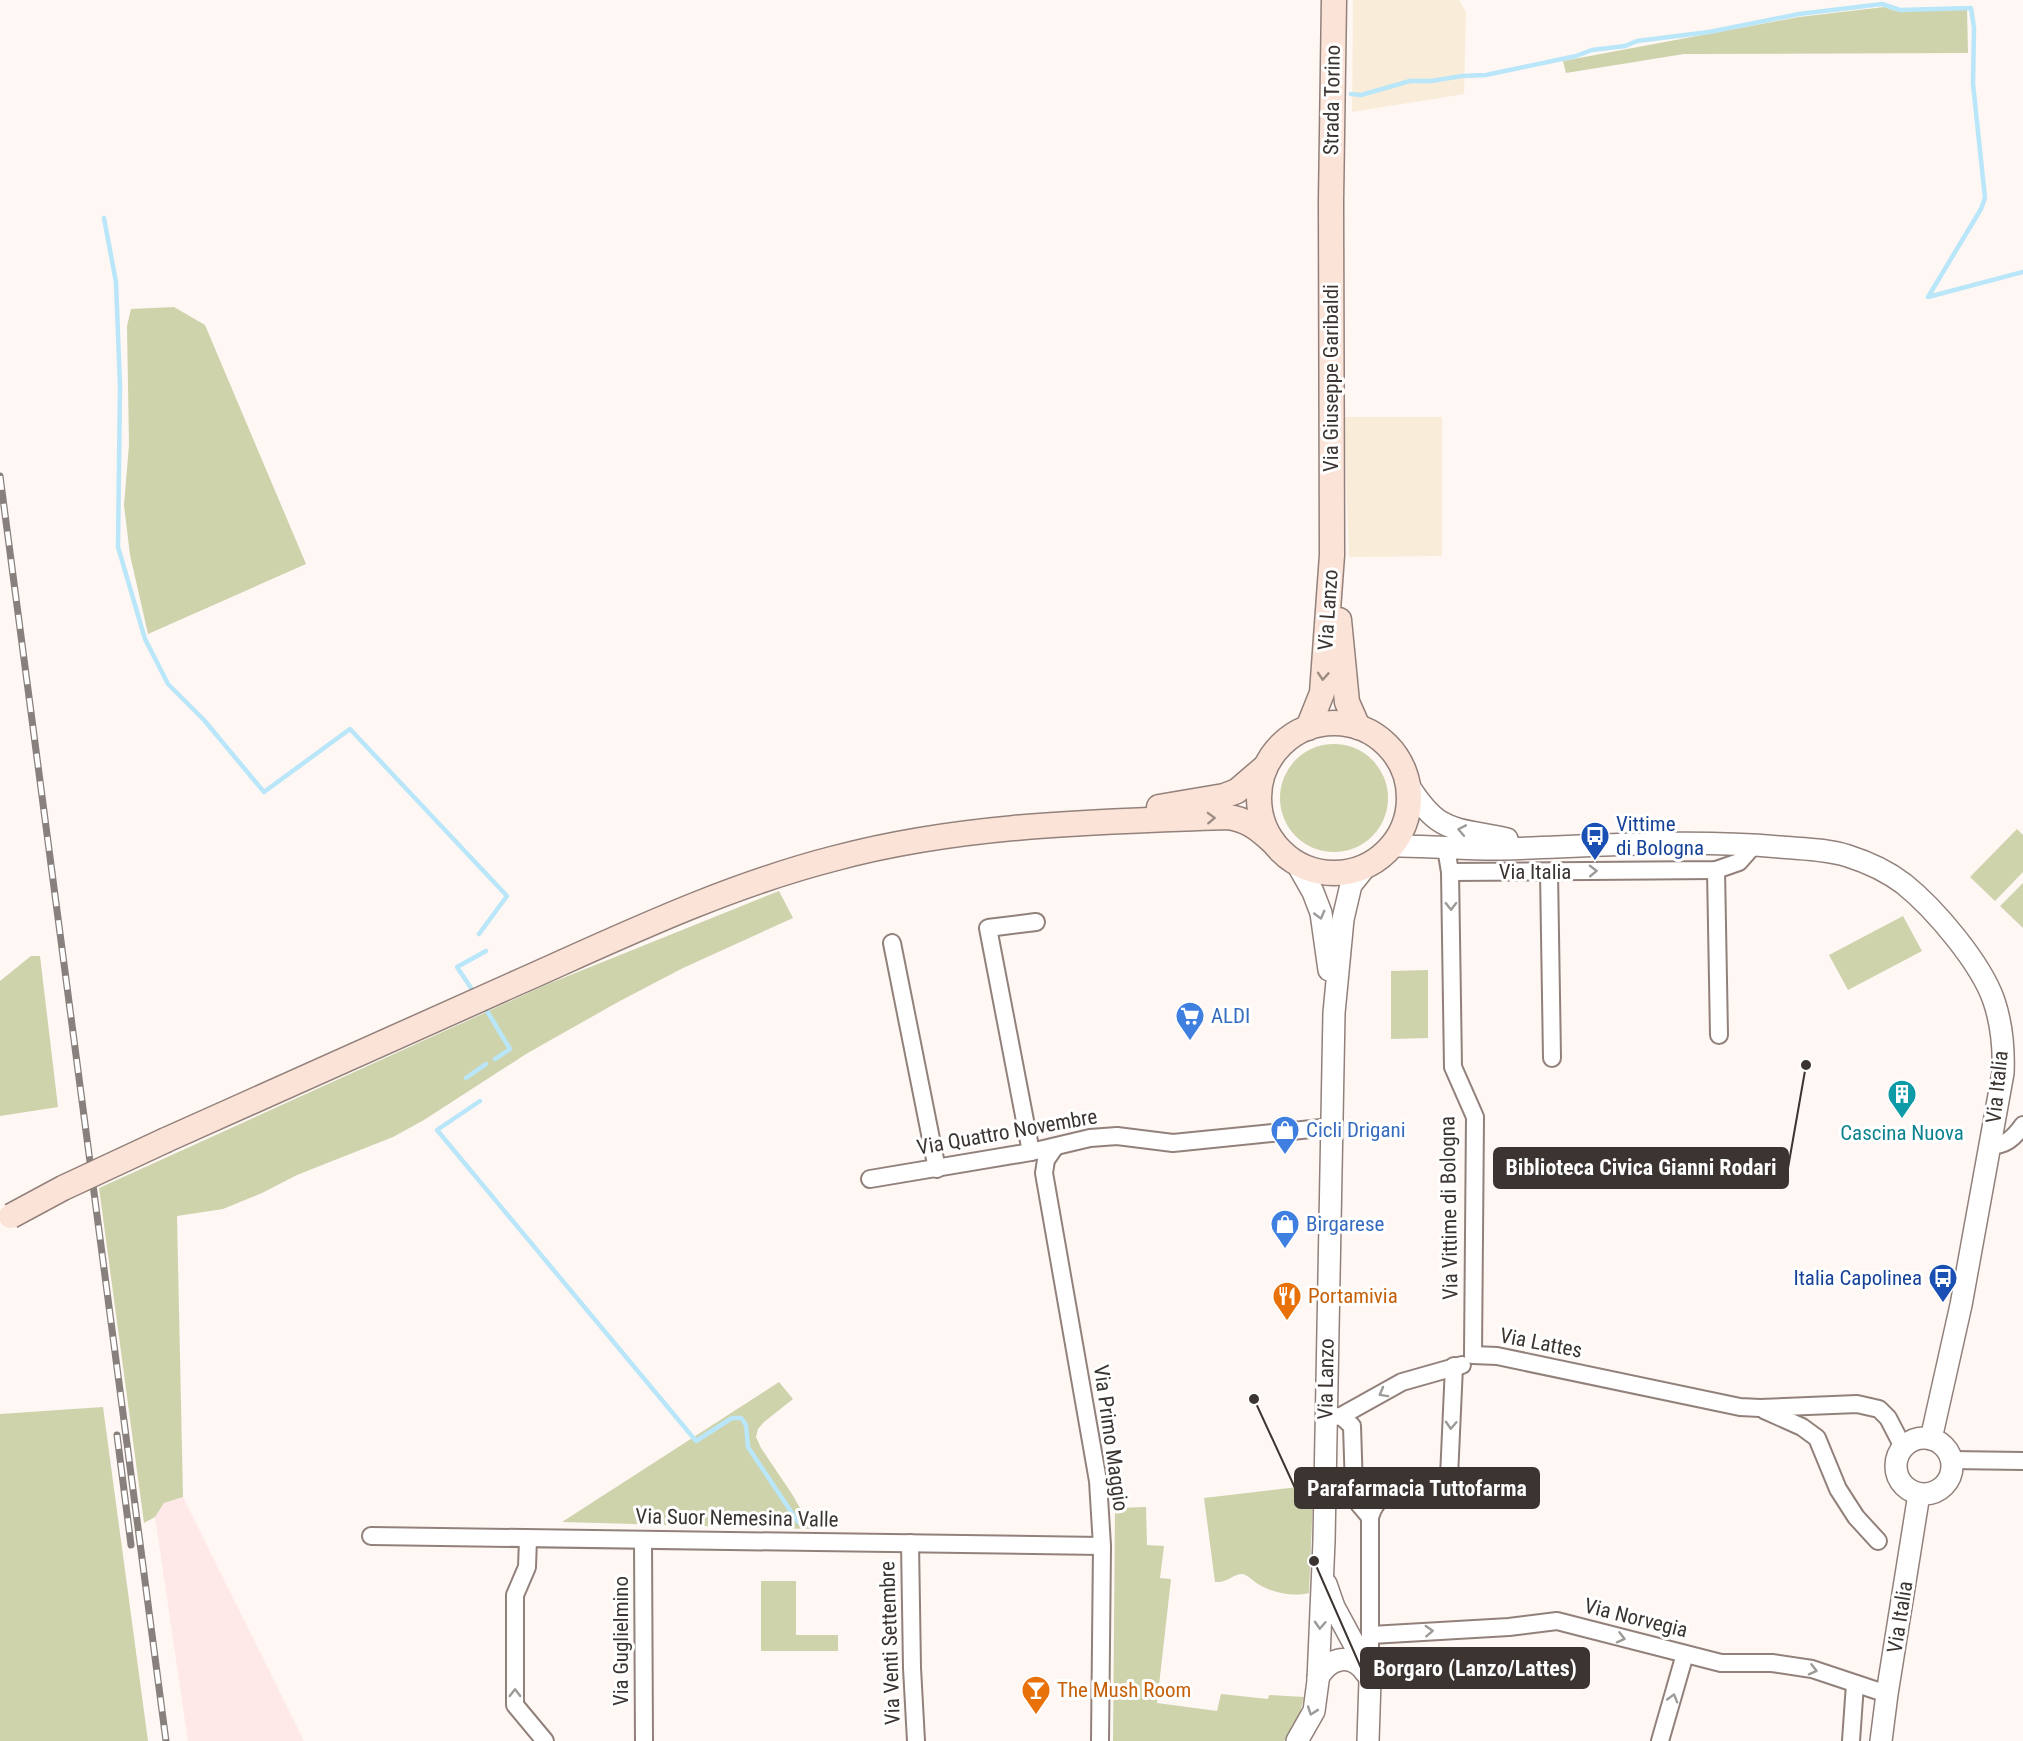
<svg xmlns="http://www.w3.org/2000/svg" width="2023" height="1741" font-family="'Roboto Condensed',sans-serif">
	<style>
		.commercial { fill: #f9edd9 }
		.industrial { fill: #ffe9e8 }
		.green { fill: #ced3ac }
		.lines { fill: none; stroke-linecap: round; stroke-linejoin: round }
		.stream { stroke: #b9e6f9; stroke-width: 4.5 }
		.minor-casing { stroke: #92817b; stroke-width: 20 }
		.tertiary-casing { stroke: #92817b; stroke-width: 24 }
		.secondary-casing { stroke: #92817b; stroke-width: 27 }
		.minor { stroke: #fff; stroke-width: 16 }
		.tertiary { stroke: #fff; stroke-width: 21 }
		.secondary { stroke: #fce3d8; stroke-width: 24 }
		.rail-casing { stroke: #87807d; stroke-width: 7 }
		.rail { stroke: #fff; stroke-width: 4.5; stroke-dasharray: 14; stroke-linecap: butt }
		.secondary-bridge-casing { stroke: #92817b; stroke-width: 27; stroke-linecap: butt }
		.secondary-bridge { stroke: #fce3d8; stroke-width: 24 }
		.oneway { stroke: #9c8c84 }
		.oneway2 { stroke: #9d9a98 }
		.labels { text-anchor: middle; stroke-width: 6; stroke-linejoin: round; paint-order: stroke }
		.street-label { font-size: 21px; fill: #3b3431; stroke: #fff }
		.transit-label { font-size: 21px; fill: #164399; stroke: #fff; text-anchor: start }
		.shop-label { font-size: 21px; fill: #366cbe; stroke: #fff; text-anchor: start }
		.culture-label { font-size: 21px; fill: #0d838f; stroke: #fff }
		.food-label { font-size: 21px; fill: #c56008; stroke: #fff; text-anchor: start }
		.leader { fill: none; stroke: #3b3431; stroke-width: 2 }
		.callout-dot { fill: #3b3431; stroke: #fff; stroke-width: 2 }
		.callout { fill: #3b3431; stroke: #3b3431; stroke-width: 2 }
		.callout-label { font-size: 22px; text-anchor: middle; font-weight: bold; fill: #fff }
	</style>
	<rect width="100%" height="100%" fill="#fef7f4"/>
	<g class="commercial">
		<polygon points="1353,0 1459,0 1466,12 1464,94 1352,112"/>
		<polygon points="1344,417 1442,417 1442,556 1349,557"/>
	</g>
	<polygon class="industrial" points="183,1497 304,1741 188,1741 155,1517 164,1503"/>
	<g class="green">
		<polygon points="1884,7 1895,11 1967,9 1968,53 1684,54 1566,73 1563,61 1799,17"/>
		<polygon points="174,307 205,325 306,564 148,634 130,555 124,505 129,445 127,326 131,309"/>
		<circle cx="1334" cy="798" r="54"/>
		<polygon points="2017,829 2023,835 2023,872 1995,901 1970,877"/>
		<polygon points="2023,883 2023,928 2000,906"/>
		<polygon points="779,891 793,918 683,968 618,1002 526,1054 424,1120 393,1137 297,1175 262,1193 223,1209 177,1216 183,1497 164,1503 155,1517 144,1523 99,1188 548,984"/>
		<polygon points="1903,916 1922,951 1848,990 1829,955"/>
		<polygon points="31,956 40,956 58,1107 0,1116 0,981"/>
		<polygon points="1428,970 1428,1038 1391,1039 1391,971"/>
		<polygon points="779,1382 793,1399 764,1422 758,1429 756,1437 761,1448 792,1494 812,1529 562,1522"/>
		<polygon points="103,1407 148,1741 0,1741 0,1414"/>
		<path d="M1307,1471L1314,1474L1309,1593C1292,1597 1273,1593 1258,1584C1253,1581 1248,1575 1242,1574C1233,1574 1228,1583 1215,1582L1204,1498L1298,1487L1302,1474Z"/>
		<polygon points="1146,1507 1147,1545 1164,1546 1160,1578 1171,1579 1157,1703 1217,1711 1221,1694 1268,1699 1269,1695 1304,1697 1299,1717 1284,1741 1113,1741 1115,1508"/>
		<polygon points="761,1581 796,1581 796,1635 838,1635 838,1651 761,1651"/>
	</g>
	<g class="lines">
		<g class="stream">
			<polyline points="1351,94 1361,95 1410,81 1431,81 1462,76 1486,75 1576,56 1592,50 1625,46 1637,41 1709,32 1799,14 1882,4 1900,10 1971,8 1974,28 1973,84 1985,198 1981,209 1928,297 2023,272"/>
			<polyline points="104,218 116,282 120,386 118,547 145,639 168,684 204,720 264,792 350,729 507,896 479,934"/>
			<polyline points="471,988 457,967 486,951"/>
			<polyline points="487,1011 510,1049 495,1059"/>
			<polyline points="466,1078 486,1064"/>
			<polyline points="480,1101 437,1130 696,1441 732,1418 741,1418 746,1425 748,1447 798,1522"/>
		</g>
		<g class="minor-casing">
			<g id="minor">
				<polyline points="1446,848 1450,872 1453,1067 1475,1117 1473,1355"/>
				<polyline points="1716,870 1719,1035"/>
				<polyline points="1450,872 1716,870 1739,862 1754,845"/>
				<polyline points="1549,872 1552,1058"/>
				<polyline points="892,943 937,1169"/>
				<path d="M1989,1146C2006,1145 2013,1139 2023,1125"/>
				<polyline points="1055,1147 1046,1160 1044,1173 1098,1481 1102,1546 1100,1741"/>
				<polyline points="1031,1152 988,928 1036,922"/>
				<polyline points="870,1179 1031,1152 1090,1138 1117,1136 1173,1143 1331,1127"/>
				<polyline points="1473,1355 1497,1356 1740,1407 1760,1408 1857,1404 1879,1409 1888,1418 1903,1447"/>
				<polyline points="1764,1410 1802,1427 1817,1438 1838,1489 1856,1517 1878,1541"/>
				<polyline points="1341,1416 1352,1426 1354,1488 1359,1504 1370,1517"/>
				<polyline points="1326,1418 1341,1416 1402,1382 1462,1365"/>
				<polyline points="1951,1460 2023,1461"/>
				<polyline points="371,1536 1102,1546"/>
				<polyline points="528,1539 527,1567 515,1595 515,1705 545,1741"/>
				<polyline points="643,1540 644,1741"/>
				<polyline points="910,1543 912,1668 916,1741"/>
				<polyline points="1371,1635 1509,1627 1557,1621 1721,1663 1772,1663 1812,1669 1887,1694"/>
				<path d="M1370,1674V1517C1381,1479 1416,1500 1443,1490L1449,1477L1454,1366"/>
				<polyline points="1660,1741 1685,1654"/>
				<polyline points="1851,1741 1855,1684"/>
			</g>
		</g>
		<g class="tertiary-casing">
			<g id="tertiary">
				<path d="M1407,783C1439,835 1453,827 1507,839"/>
				<path d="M1391,846C1429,845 1466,850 1504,849C1596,846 1689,839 1780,847C1802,849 1827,849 1848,856C1867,862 1887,871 1904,884C1935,909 1981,963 1994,1001C2002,1025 2004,1049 2003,1073L1961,1305L1931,1439"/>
				<polyline points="1296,862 1313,892 1321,913 1329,970"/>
				<circle cx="1924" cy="1466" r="28"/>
				<polyline points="1326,1584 1334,1607 1367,1668 1370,1680 1368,1741"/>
				<path d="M1318,1678C1329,1657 1352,1652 1366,1673"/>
				<polyline points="1297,1741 1314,1711 1318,1681 1324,1541 1334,1013 1343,919 1351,885 1367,865"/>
				<polyline points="1881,1741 1887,1694 1919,1494"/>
			</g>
		</g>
		<g class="secondary-casing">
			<g id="secondary">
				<polyline points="1339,620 1347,702 1358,727"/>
				<circle cx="1334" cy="798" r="75"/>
				<polyline points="1308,728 1322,693 1332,555 1331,201 1334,0"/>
				<polyline points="1159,807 1224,796 1237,791 1265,767"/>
				<path d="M166,1140C285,1087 403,1034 521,981C624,935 726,886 836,858C963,824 1096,822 1227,817C1247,819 1259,829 1273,842"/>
			</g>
		</g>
		<use href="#minor" class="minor"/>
		<use href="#tertiary" class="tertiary"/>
		<use href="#secondary" class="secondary"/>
		<g class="rail-casing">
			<g id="rail">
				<polyline points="0,476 166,1741"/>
				<polyline points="117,1435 131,1545"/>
			</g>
		</g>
		<use href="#rail" class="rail"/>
		<g class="secondary-bridge-casing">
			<polyline id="secondary-bridge" points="11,1216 63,1188 166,1140"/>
		</g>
		<use href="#secondary-bridge" class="secondary-bridge"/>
	</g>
	<defs><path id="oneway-chevron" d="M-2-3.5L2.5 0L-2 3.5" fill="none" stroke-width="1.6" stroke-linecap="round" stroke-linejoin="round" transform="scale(1.5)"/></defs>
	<g class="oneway">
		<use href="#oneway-chevron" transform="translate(1323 676) rotate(94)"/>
		<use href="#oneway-chevron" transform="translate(1211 818) rotate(-2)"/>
	</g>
	<g class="oneway2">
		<use href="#oneway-chevron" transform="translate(1462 830) rotate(-169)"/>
		<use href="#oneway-chevron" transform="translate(1593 871) rotate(-1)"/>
		<use href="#oneway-chevron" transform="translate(1451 906) rotate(89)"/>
		<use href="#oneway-chevron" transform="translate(1320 915) rotate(75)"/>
		<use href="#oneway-chevron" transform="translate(1383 1393) rotate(151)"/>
		<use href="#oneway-chevron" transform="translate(1451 1425) rotate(93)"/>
		<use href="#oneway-chevron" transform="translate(1320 1625) rotate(93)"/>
		<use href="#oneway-chevron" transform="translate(1429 1631) rotate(-3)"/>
		<use href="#oneway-chevron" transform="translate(1621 1638) rotate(14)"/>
		<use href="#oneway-chevron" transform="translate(1813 1670) rotate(14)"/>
		<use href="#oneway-chevron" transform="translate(515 1693) rotate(-90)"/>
		<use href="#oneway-chevron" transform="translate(1673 1698) rotate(-74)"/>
		<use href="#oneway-chevron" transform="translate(1312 1711) rotate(109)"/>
	</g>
	<defs>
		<g id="bus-pin" transform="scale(1.5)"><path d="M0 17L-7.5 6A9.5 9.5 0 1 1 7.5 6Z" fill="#1a4fb4" stroke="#fff"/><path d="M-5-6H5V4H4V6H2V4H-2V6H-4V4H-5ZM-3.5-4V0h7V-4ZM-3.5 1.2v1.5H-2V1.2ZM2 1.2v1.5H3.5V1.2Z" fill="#fff"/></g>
		<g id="supermarket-pin" transform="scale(1.5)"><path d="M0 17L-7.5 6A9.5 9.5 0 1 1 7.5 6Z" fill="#3f7fe0" stroke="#fff"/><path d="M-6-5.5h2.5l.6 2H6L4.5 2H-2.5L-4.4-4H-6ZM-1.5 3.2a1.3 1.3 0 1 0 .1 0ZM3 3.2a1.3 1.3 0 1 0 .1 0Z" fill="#fff"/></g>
		<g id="building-pin" transform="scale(1.5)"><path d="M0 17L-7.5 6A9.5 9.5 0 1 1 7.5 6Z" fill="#0f9aa8" stroke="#fff"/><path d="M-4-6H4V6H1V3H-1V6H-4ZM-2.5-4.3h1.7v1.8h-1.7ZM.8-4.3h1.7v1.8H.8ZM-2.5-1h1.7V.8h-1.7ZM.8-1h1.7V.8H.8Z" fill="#fff"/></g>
		<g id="shop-pin" transform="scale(1.5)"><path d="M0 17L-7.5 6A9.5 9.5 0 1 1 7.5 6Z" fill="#3f7fe0" stroke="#fff"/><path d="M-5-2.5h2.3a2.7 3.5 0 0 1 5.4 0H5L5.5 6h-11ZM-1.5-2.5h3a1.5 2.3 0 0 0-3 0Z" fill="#fff"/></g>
		<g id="restaurant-pin" transform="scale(1.5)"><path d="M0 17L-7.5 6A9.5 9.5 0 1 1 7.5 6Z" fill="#e8710a" stroke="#fff"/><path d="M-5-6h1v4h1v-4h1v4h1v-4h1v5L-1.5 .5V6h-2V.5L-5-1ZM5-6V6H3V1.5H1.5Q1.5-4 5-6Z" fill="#fff"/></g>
		<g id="bar-pin" transform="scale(1.5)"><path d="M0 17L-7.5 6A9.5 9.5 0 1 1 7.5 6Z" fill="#e8710a" stroke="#fff"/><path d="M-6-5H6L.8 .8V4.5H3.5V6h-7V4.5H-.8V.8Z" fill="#fff"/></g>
	</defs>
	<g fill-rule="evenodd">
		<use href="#bus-pin" x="1595" y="836"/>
		<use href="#supermarket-pin" x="1190" y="1016"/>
		<use href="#building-pin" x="1902" y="1094"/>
		<use href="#shop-pin" x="1285" y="1130"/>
		<use href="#shop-pin" x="1285" y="1224"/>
		<use href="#bus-pin" x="1943" y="1278"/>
		<use href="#restaurant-pin" x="1287" y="1296"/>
		<use href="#bar-pin" x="1036" y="1690"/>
	</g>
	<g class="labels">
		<g class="street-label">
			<text transform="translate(1332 100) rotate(-89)" y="7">Strada Torino</text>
			<text transform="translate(1331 378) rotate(-90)" y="7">Via Giuseppe Garibaldi</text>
			<text transform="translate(1328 610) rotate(-86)" y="7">Via Lanzo</text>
			<text x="1535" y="879">Via Italia</text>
			<text transform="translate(1997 1087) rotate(-84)" y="7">Via Italia</text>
			<text transform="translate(1007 1132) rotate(-10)" y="7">Via Quattro Novembre</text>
			<text transform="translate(1449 1208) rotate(-91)" y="7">Via Vittime di Bologna</text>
			<text transform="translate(1541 1343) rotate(11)" y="7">Via Lattes</text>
			<text transform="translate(1326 1379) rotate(-89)" y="7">Via Lanzo</text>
			<text transform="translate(1111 1438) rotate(82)" y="7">Via Primo Maggio</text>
			<text transform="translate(737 1518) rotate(1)" y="7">Via Suor Nemesina Valle</text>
			<text transform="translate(1900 1617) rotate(-81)" y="7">Via Italia</text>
			<text transform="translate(1636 1618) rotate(14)" y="7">Via Norvegia</text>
			<text transform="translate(621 1641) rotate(-90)" y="7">Via Guglielmino</text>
			<text transform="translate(890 1643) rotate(-92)" y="7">Via Venti Settembre</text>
		</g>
		<g class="transit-label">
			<text x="1616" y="831">Vittime<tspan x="1616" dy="24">di Bologna</tspan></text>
			<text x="1922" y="1285" text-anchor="end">Italia Capolinea</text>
		</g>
		<g class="shop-label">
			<text x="1211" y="1023">ALDI</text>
			<text x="1306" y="1137">Cicli Drigani</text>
			<text x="1306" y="1231">Birgarese</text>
		</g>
		<g class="culture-label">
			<text x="1902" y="1140">Cascina Nuova</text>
		</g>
		<g class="food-label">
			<text x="1308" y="1303">Portamivia</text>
			<text x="1057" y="1697">The Mush Room</text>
		</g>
	</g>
	<path class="leader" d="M1806 1065L1788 1168M1254 1399L1295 1488M1314 1561L1361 1668"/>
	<g class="callout-dot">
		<circle cx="1806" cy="1065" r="6"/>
		<circle cx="1254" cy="1399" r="6"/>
		<circle cx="1314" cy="1561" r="6"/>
	</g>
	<g class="callout">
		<rect x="1494" y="1148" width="294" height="40" rx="6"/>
		<rect x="1295" y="1468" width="244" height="40" rx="6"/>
		<rect x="1361" y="1648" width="228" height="40" rx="6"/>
	</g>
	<g class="callout-label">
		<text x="1641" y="1175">Biblioteca Civica Gianni Rodari</text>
		<text x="1417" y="1496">Parafarmacia Tuttofarma</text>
		<text x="1475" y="1676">Borgaro (Lanzo/Lattes)</text>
	</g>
</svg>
